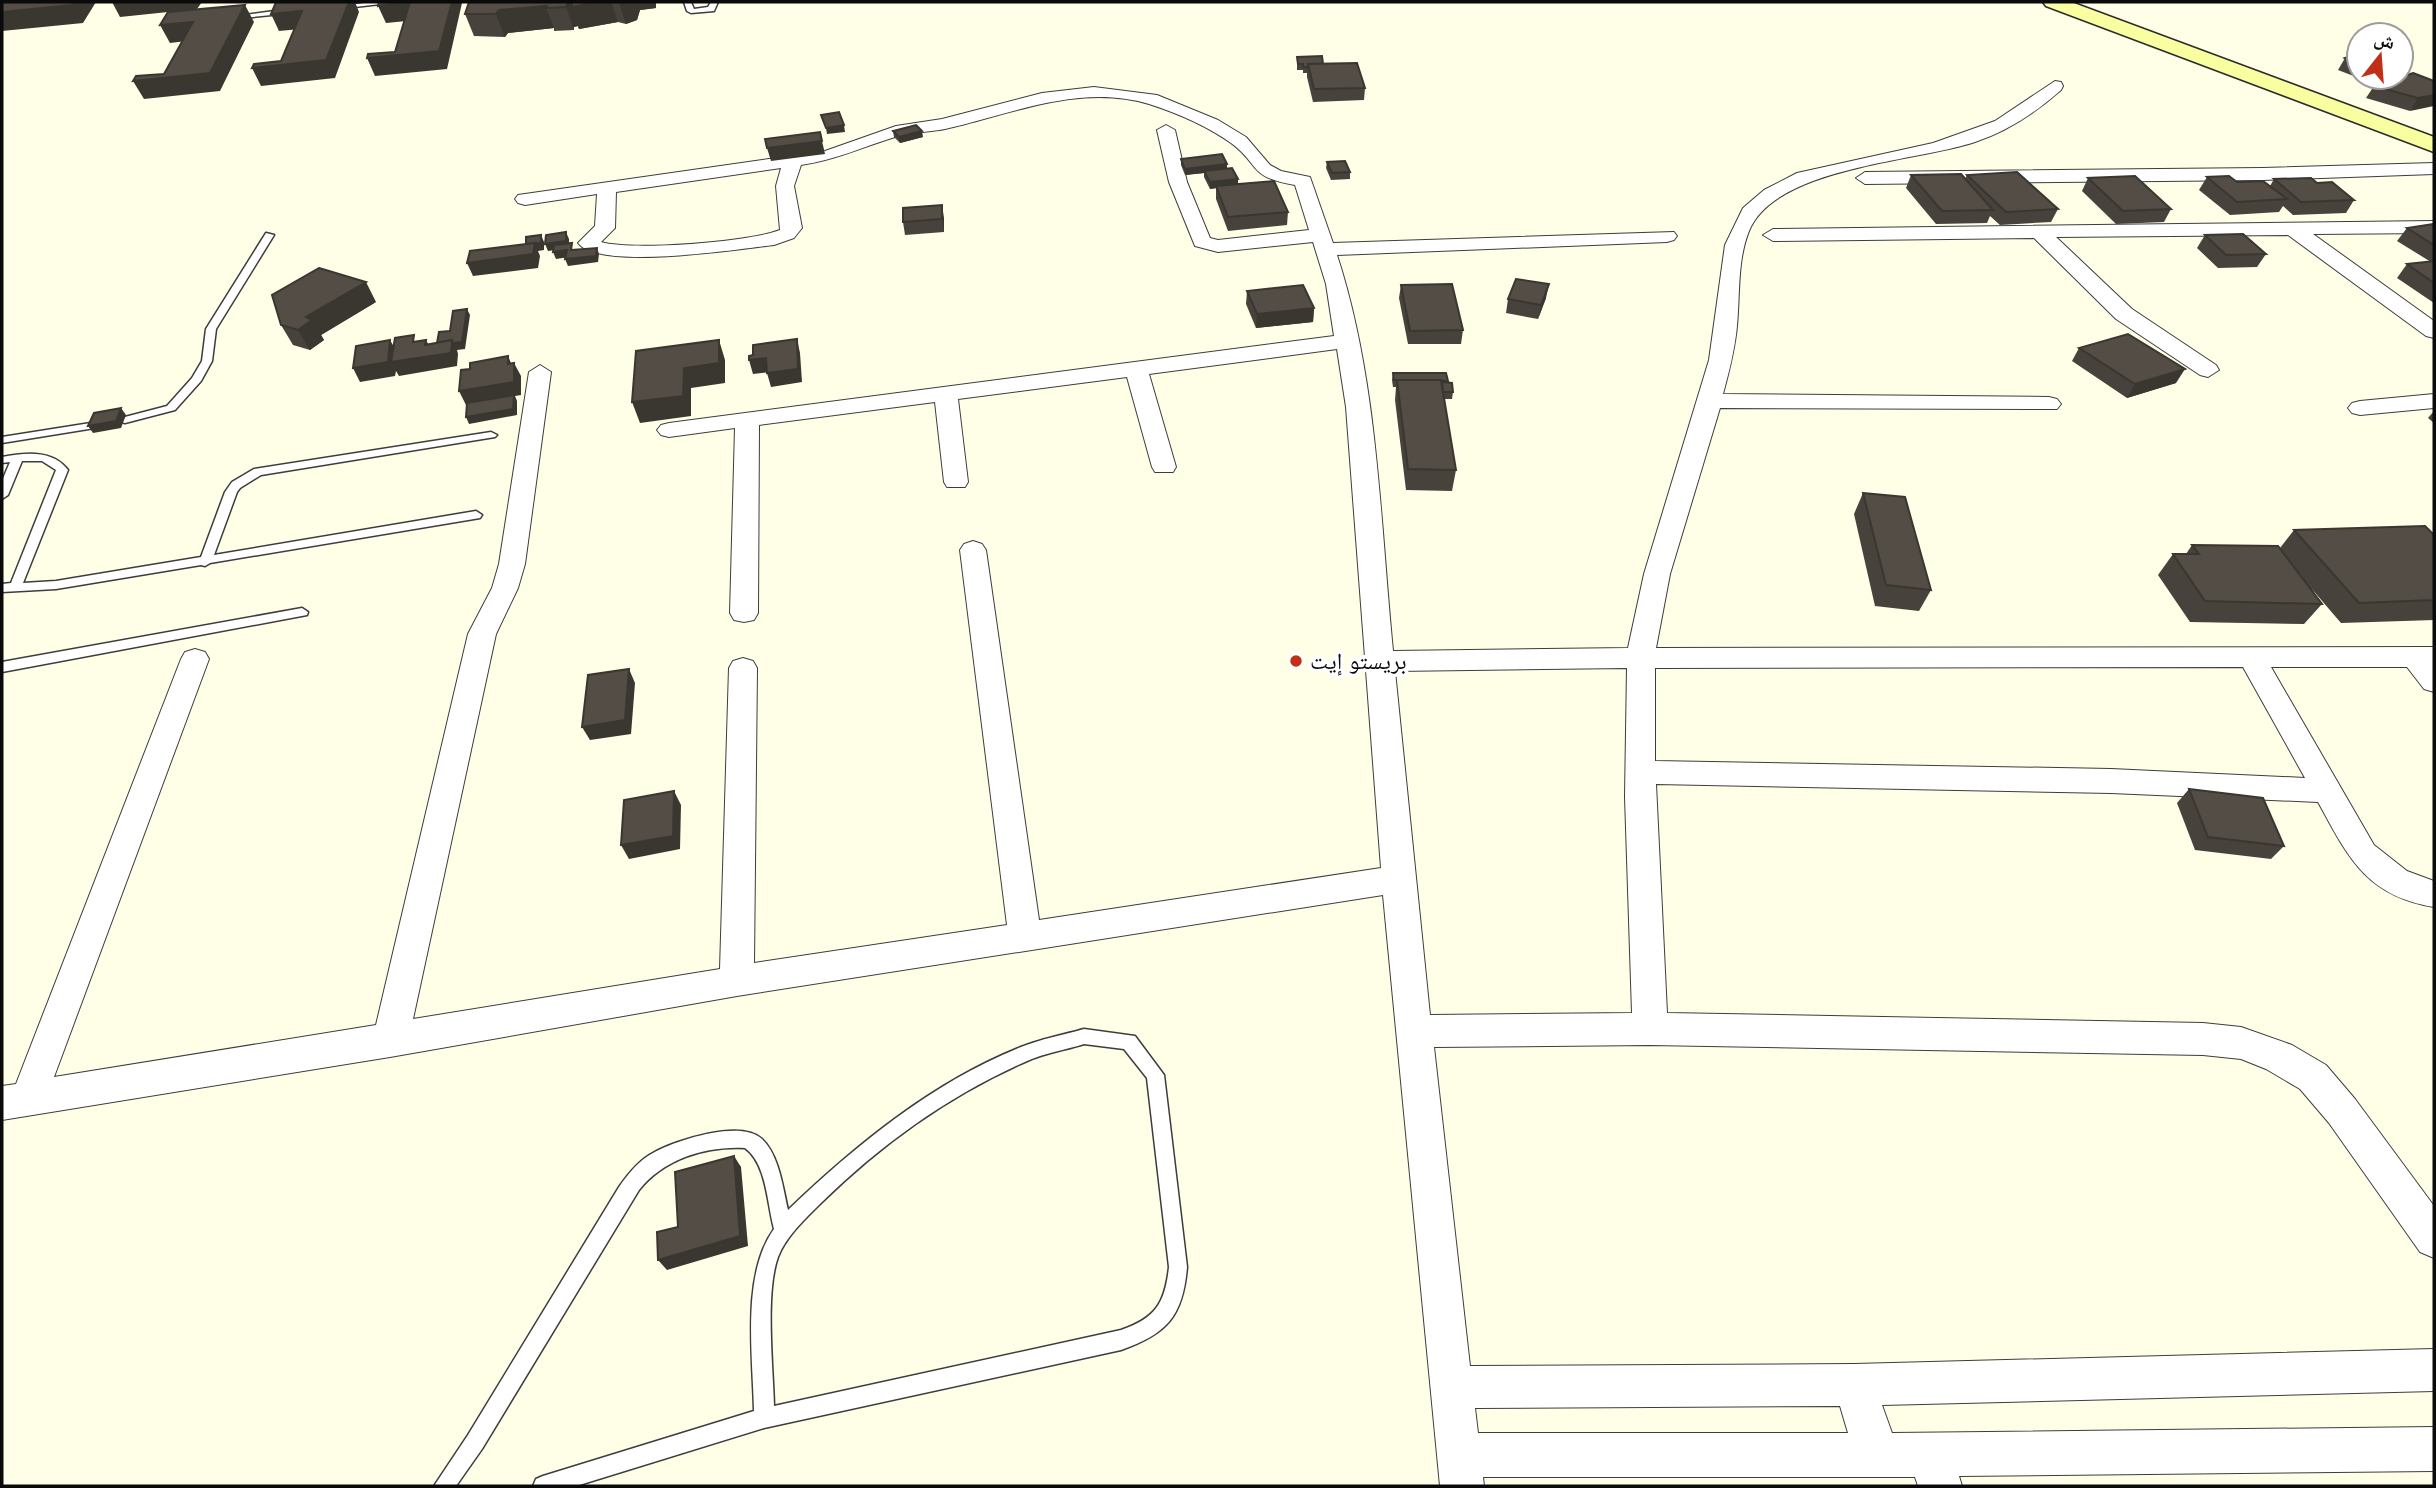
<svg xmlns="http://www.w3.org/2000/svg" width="2436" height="1488" font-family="'Libre Baskerville','Noto Naskh Arabic',serif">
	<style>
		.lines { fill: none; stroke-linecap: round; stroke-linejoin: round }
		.lane-casing { stroke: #3d3d3d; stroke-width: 3 }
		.street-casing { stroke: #3d3d3d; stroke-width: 2 }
		.secondary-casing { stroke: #2c2c2c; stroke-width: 3 }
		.lane { fill: #fff; fill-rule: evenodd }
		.street { fill: #fff; fill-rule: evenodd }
		.secondary { fill: #f9ffa1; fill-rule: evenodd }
		.wall { fill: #47423b }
		.shaded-wall { fill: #3a3630 }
		.building { fill: #534d45; stroke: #3a3630; stroke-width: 2 }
		.poi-dot { fill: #c22f19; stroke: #fff; stroke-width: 2.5 }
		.labels { text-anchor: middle; stroke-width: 7; stroke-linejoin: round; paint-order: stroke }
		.poi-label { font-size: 23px; fill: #0a0a0a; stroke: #fff; text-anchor: start }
	</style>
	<rect width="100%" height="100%" fill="#fffee6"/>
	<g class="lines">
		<g class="lane-casing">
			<g id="lane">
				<polygon points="372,2 398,2 337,9 333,7"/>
				<polygon points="684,2 691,2 694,9 708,7 711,2 718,2 714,11 691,13 687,11"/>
				<polygon points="289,9 292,13 233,19 229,17"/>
				<polygon points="266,233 274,235 216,329 212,361 201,381 175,410 125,423 121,422 121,418 167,406 192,378 202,361 206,329"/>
				<polygon points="97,422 103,425 101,427 2,443 2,437"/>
				<path d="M491,432L497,435L495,437L261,475L240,488L237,492L214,555L476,511L482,515L480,518L210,563L205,566L201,565L56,589L2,592V584L11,583L56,470L42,461H22L8,495L2,499V481L10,462L2,463V457C25,453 52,449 68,470L23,583L56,581L201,557L225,492L232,482L254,469Z"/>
				<polygon points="302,608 308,612 307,615 2,672 2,662"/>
				<path d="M1084,1029L1135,1036L1164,1075L1187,1267C1183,1316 1167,1334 1121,1350L764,1428L576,1486H533L536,1479L543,1476L754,1411C753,1356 741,1275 774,1229C767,1204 767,1164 745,1148C705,1146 664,1159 639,1190L482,1449L456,1486H434L468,1435L619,1187C628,1174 639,1160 653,1153C676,1140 741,1119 762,1139C779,1155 783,1188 788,1210C856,1145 933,1082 1021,1047C1041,1039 1063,1035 1084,1029ZM1084,1044L1124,1049L1147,1078L1169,1267C1165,1303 1156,1318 1121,1330L774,1406C773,1366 765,1293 778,1257C786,1236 806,1218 821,1203C880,1145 951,1094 1027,1061C1045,1053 1065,1050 1084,1044Z"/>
			</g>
		</g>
		<g class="street-casing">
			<g id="street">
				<path d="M2055,81L2061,82L2063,86L2061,90C2035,113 2008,131 1975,142C1915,162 1775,167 1749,231C1737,261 1740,295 1737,326C1735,349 1729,372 1723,394L2049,397L2057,399L2061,404L2057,409L1720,408L1670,574L1656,648L2434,647V692L2424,689L2407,667H2271L2374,845L2407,871L2434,881V907C2366,896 2348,857 2318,802L2111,793L1656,784L1667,1013L2203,1023L2241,1027L2292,1045L2326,1065L2355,1099L2434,1206V1258L2420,1252L2329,1123L2300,1089L2266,1069L2241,1059L2203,1055L1650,1045L1434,1047L1470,1366L1854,1364L2434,1349V1391L1882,1405L1892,1433L2434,1427V1471L1959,1476L1962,1486H1918L1915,1477H1483L1484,1486H1440L1383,895L737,996L390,1057L2,1120V1086L16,1084L181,659L185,652L195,649L205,652L209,659L54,1077L376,1025L468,634L492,588L499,564L529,372L540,365L551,372L525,564L518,588L496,634L413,1019L720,969L729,668L733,661L743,658L753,661L757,668L754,963L1007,925L960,550L964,544L973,541L982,544L986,550L1039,920L1381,868L1346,407L1337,349L1149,374L1176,467L1173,472H1155L1152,467L1127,377L958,399L968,482L965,487H947L944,482L935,402L759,425L758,613L754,620L744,622L734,620L730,613L735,428L669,437L661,435L657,430L661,425L669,423L1334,336L1326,284L1313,242L1218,252L1195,246L1169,182L1157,130L1166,125L1175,130L1187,182L1210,238L1218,240L1309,230L1295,185C1246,176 1262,166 1231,143C1207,126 1177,113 1149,104C1081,83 1011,114 945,129C930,132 913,132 898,136C865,146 836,160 801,165L794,186L802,228L794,238L774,245C739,249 599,271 578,243L595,226L597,194L525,205L518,203L515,199L518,195L825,151L896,126L942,119L1042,93L1094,87L1157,95L1218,120L1246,137L1270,165L1281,171L1310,177L1333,243L1674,232L1677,236L1674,240L1667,242L1337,255C1378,380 1380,519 1393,651L1628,648L1644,574L1709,360L1725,245L1743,208L1764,190L1797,173L1933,143L1995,121ZM781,168L776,186L780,230C748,242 633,251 601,242L615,228L616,192ZM2243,667L2305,778L2111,769L1655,761V668ZM1627,668L1625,797L1632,1013L1430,1015L1395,671ZM1840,1406L1848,1433H1478L1475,1408Z"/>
				<polygon points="2434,163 2434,174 2263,180 1865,184 1856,178 1865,172 2263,168"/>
				<polygon points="2434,221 2434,233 2313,234 2434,321 2434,338 2426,336 2288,235 2056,237 2132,309 2216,365 2219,370 2208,377 2200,375 2116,319 2034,238 1773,241 1763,235 1773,229"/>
				<polygon points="2434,394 2434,408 2360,415 2352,413 2348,408 2352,403 2360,401"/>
			</g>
		</g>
		<g class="secondary-casing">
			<polygon id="secondary" points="2043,2 2071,2 2434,137 2434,152 2046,6"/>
		</g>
		<use href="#lane" class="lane"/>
		<use href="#street" class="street"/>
		<use href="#secondary" class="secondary"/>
	</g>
	<g class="wall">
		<polygon points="469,2 656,2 656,8 640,10 637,20 626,24 618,22 579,29 578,26 574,27 574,30 554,31 554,28 508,33 505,37 474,36 465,14"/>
		<polygon points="2359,53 2359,77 2386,77 2372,83 2338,70 2345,58"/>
		<polygon points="1297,57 1323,64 1365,88 1364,100 1313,102 1307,77 1307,73 1303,73 1303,70 1297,70"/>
		<polygon points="2434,81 2410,111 2366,98 2374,86"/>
		<polygon points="893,131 923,137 900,143 894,137"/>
		<polygon points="1181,159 1227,164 1227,168 1238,179 1238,184 1288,212 1287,225 1228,231 1216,199 1216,188 1210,189 1204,177 1204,173 1185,175 1181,165"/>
		<polygon points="1327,162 1350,172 1350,179 1331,180 1326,168"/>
		<polygon points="1911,175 1965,179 1967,175 2058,209 2051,222 2000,225 1990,216 1987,223 1936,224 1906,188"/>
		<polygon points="2207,177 2270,186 2274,179 2317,183 2354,200 2346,213 2293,215 2283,206 2279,212 2230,215 2199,190"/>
		<polygon points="2088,178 2171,209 2164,222 2116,224 2082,191"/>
		<polygon points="944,218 944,232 905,235 903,222"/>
		<polygon points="2434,224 2434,303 2397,278 2407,264 2431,262 2397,241 2407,228"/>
		<polygon points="2205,235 2266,254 2257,267 2218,268 2197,248"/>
		<polygon points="1401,285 1463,330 1461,344 1408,344 1399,298"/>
		<polygon points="1247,291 1314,308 1313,322 1256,328 1246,304"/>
		<polygon points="1546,298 1538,319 1506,313 1508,299"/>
		<polygon points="376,302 321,335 324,340 310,350 293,345 281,325"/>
		<polygon points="2079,348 2176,383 2127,398 2072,361"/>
		<polygon points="1393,373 1448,381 1448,383 1453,392 1452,399 1444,399 1456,470 1452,491 1406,490 1395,400 1396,387 1393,387 1392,380"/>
		<polygon points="2434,411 2434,423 2428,418"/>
		<polygon points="1863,493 1931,590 1919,611 1875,606 1854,514"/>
		<polygon points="2294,530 2434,535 2434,620 2341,623 2311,588 2322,604 2304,624 2190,622 2158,575 2173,554 2186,554 2192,545 2280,548"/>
		<polygon points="2189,789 2284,846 2271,859 2195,850 2177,803"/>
	</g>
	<g class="shaded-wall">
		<polygon points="75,2 96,2 83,23 2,31 2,12"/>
		<polygon points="112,2 202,2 197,9 120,17"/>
		<polygon points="349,2 355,2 359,12 335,78 261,86 252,68 326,60"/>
		<polygon points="410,2 417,20 386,23 378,6"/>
		<polygon points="452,2 462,2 462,3 447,69 375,76 367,58 439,51"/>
		<polygon points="598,2 611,2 618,22 579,29 578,26 574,27 574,30 566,7 567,4"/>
		<polygon points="619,2 656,2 656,8 640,10 637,20 626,24"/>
		<polygon points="245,5 254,22 220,91 144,99 133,81 210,73"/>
		<polygon points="547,6 546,8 554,28 508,33 505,37 496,14 499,10"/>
		<polygon points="302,11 311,28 279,31 271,14"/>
		<polygon points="193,22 203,39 170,43 160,25"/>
		<polygon points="2376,77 2386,77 2372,83"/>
		<polygon points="2434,95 2434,106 2410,111 2418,98"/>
		<polygon points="844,125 845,132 827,134 826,128"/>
		<polygon points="922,131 923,137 900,143 899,137"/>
		<polygon points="822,141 825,154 771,161 767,148"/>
		<polygon points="1227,164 1227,171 1204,171 1204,173 1185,175 1185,169"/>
		<polygon points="1238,179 1238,185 1210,189 1210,182"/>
		<polygon points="942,205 944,218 944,232 942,219"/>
		<polygon points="566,232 569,239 569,248 548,251 545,244"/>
		<polygon points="541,235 544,242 544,250 538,251 540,256 538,268 473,276 467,263 535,243"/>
		<polygon points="597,248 599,254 598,262 568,266 565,259"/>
		<polygon points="567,250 569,257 556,259 553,252"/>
		<polygon points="366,282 376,302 321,335 324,340 310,350 298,330 306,317"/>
		<polygon points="1549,284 1546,298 1538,319 1541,305"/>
		<polygon points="1314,308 1313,322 1256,328 1257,314"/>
		<polygon points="467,309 470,315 465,349 457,350 458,354 457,366 399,376 396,371 395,376 360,382 353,368 390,340 398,354 425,345 426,340 433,353 451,343"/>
		<polygon points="797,339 800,353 802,382 771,387 767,373"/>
		<polygon points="719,340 725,360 725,383 691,388 691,416 640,423 632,402 684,368"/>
		<polygon points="508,356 514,370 514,363 521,376 521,395 515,396 517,401 517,415 469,424 466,417 466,405 459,391 508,364"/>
		<polygon points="766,358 770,372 753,374 749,360"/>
		<polygon points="2185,369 2176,383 2127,398 2135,384"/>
		<polygon points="121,408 126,415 121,428 93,433 88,426"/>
		<polygon points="629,669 635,683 631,734 590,740 582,727"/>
		<polygon points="674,791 681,805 680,849 629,859 621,845"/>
		<polygon points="734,1156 741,1167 748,1246 667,1270 658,1260"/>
	</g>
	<g class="building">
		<polygon points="2,2 75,2 72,5 2,12"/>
		<polygon points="276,2 349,2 326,60 252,68 254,64 281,61 302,11 271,14"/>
		<polygon points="379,2 452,2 439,51 367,58 368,54 395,52 410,2 378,6"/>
		<polygon points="469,2 598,2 572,7 572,3 567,4 566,7 546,8 547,6 499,10 496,14 465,14"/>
		<polygon points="245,5 210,73 133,81 136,76 164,74 193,22 160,25 168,12"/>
		<polygon points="2359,53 2359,63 2345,58"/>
		<polygon points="1322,56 1323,64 1308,64 1308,67 1303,67 1303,64 1298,64 1297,57"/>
		<polygon points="1357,63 1365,88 1314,89 1308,64"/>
		<polygon points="2413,73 2434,81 2434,95 2418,98 2374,86"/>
		<polygon points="839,112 844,125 826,128 821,115"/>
		<polygon points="916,125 922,131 899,137 893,131"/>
		<polygon points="820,132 822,141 767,148 765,139"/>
		<polygon points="1222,154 1227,164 1185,169 1181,159"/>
		<polygon points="1345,161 1350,172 1332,173 1327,162"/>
		<polygon points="1232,168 1238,179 1210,182 1204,171"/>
		<polygon points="2017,172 2058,209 2006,212 1967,175"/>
		<polygon points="1961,174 1993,210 1942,211 1911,175"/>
		<polygon points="2135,176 2171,209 2123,211 2088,178"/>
		<polygon points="2229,176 2237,182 2263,181 2287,199 2237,202 2207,177"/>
		<polygon points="2311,178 2317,183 2332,182 2354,200 2301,202 2274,179"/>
		<polygon points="1274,181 1288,212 1228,217 1216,186"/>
		<polygon points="942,205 942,219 903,222 903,208"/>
		<polygon points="2434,224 2434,245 2407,228"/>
		<polygon points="566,232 566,241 545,244 546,235"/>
		<polygon points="2243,234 2266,254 2226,255 2205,235"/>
		<polygon points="541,235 541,243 526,244 526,237"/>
		<polygon points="535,243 533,254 467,263 470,251"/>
		<polygon points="572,243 571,250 597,248 596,256 565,259 567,250 553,252 554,245"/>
		<polygon points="2434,261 2434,283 2407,264"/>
		<polygon points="319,268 366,282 306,317 312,320 298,330 281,325 272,295"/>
		<polygon points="1516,279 1549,284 1541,305 1508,299"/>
		<polygon points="1452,284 1463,330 1410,331 1401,285"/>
		<polygon points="1303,285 1314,308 1257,314 1247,291"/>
		<polygon points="467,309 462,342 453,343 452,340 437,343 439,332 450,331 453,311"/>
		<polygon points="2128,334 2185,369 2135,384 2079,348"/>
		<polygon points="414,335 413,342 426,340 425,345 452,340 451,353 391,362 395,338"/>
		<polygon points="797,339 798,369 767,373 766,358 749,360 749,356 753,355 753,345"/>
		<polygon points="390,340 388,362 353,368 356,346"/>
		<polygon points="719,340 719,363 684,368 683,396 632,402 636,351"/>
		<polygon points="508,356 508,364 514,363 514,382 459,391 461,370 470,369 470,363"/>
		<polygon points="1393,373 1446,373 1448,381 1394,380"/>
		<polygon points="1397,380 1441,380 1456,470 1408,469"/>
		<polygon points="1442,382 1452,383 1453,392 1443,392"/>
		<polygon points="514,395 513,409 466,417 467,403"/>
		<polygon points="121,408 116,421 88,426 94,413"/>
		<polygon points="1863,493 1905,497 1931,590 1886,585"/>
		<polygon points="2425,526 2434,535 2434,600 2359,603 2294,530"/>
		<polygon points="2192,545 2278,546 2322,604 2205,601 2173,554 2199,554"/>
		<polygon points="629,669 625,720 582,727 588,675"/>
		<polygon points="2189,789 2263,798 2284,846 2208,837"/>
		<polygon points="674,791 673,836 621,845 624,800"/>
		<polygon points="734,1156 740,1236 658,1260 657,1232 678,1227 675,1172"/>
	</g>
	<circle class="poi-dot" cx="1296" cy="661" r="7"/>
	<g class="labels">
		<g class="poi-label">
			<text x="1310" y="669">بريستو إيت</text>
		</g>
	</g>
	<rect width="2436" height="1488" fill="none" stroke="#0a0a0a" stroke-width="7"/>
	<g transform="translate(2380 56) rotate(17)"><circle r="33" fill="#ffffff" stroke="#9d9d9d" stroke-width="2"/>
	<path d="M0-5L12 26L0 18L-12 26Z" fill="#c22f19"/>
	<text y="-10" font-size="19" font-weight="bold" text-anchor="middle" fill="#0a0a0a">ش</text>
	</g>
</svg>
